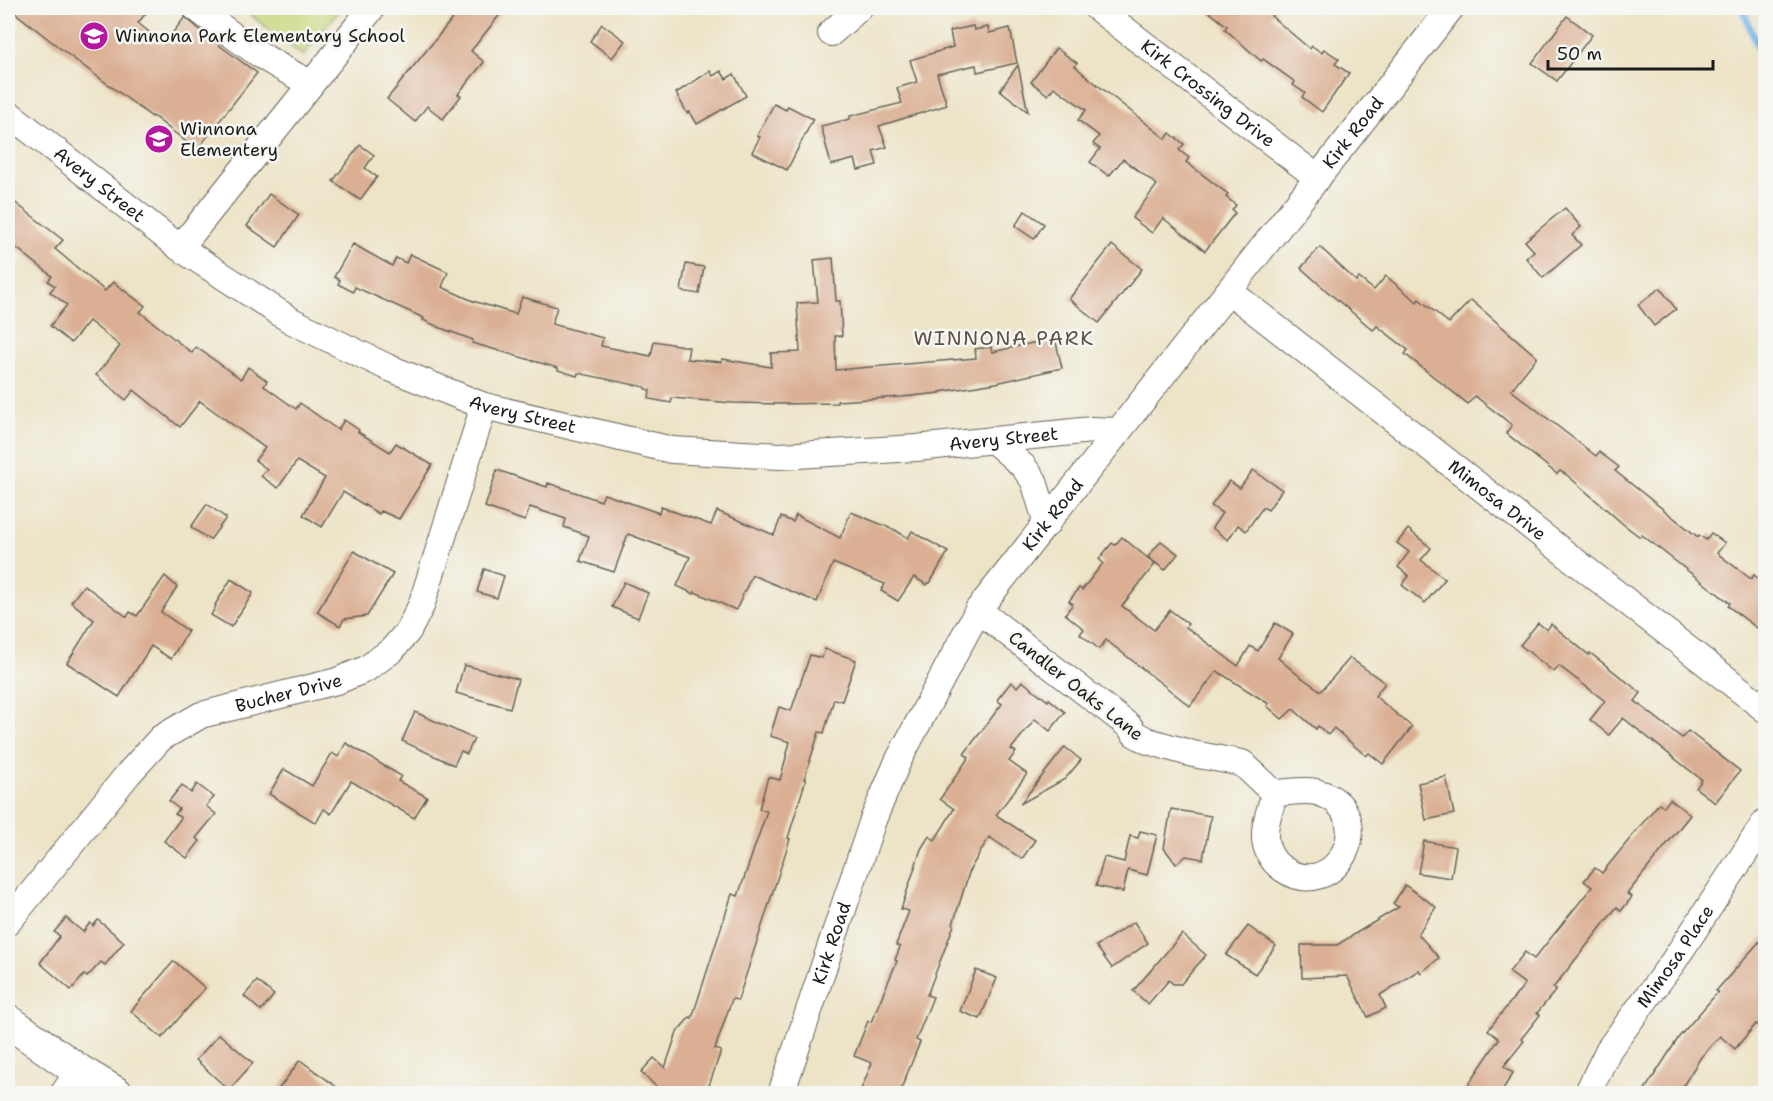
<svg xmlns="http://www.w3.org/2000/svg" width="1773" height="1101" font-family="'Shantell Sans',sans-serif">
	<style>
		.green { fill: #c4d577; stroke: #70784a; stroke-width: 1.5 }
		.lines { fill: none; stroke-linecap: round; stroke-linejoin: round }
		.stream { stroke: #77b7eb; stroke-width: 7 }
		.building { fill: #daaf93 }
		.minor-casing { stroke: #656258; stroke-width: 28 }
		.major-casing { stroke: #656258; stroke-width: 35 }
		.minor { stroke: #fff; stroke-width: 26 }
		.major { stroke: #fff; stroke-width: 33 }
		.labels { text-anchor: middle; stroke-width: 5; stroke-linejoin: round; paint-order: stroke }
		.poi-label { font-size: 18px; fill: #1c1c1c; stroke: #f6f6f2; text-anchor: start }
		.street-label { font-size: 18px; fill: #1c1c1c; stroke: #f6f6f2 }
		.neighbourhood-label { font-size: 20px; letter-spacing: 1.5px; fill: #5e4f46; stroke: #f6f6f2 }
	</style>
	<rect width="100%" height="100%" fill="#f6f6f2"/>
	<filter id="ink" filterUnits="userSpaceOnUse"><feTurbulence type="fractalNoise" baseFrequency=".0167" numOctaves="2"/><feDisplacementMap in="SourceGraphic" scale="12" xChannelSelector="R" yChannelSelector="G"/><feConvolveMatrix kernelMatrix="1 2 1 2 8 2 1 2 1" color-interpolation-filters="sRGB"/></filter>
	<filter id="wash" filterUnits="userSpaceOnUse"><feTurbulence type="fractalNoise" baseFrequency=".008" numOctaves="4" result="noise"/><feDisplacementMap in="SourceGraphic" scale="24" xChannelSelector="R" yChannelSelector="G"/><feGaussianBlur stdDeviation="1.35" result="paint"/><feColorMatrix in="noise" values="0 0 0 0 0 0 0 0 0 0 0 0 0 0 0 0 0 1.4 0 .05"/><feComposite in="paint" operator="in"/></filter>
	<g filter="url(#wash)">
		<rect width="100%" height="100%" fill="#ede4c7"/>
		<polygon class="green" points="242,8 341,8 303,56"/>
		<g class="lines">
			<polyline class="stream" points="1742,8 1766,67"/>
		</g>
		<g id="blocks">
			<g class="building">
				<polygon points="9,8 150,8 138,23 164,44 185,17 212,40 257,73 197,150 153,116 152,117 70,56"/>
				<polygon points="461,8 505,8 471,51 484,62 458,94 461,96 443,119 427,106 415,122 387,99"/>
				<polygon points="1204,8 1278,8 1271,16 1310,49 1312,46 1322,53 1324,49 1339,59 1335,64 1349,73 1322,112 1302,97 1305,93 1293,85 1295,82 1263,59 1261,61 1225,29 1227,26"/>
				<polygon points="1567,16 1592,35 1557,81 1532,63"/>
				<polygon points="602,24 625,41 612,58 590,41"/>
				<polygon points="973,26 974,30 988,27 989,33 1010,28 1017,63 977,72 976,65 937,74 947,105 879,126 887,147 873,151 877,165 858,170 855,159 831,165 821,126 850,119 850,116 902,103 897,88 917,82 910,60 953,47 950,31"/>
				<polygon points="1056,48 1077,63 1075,66 1085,75 1166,139 1170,133 1184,144 1179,150 1189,158 1186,162 1228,194 1226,197 1236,205 1232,210 1235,213 1205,251 1163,218 1152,233 1132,218 1157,185 1123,159 1109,176 1090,162 1100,149 1093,144 1099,136 1078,120 1086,110 1054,87 1048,95 1031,82"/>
				<polygon points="1018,65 1028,112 1000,90"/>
				<polygon points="710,71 713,76 721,71 726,79 734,74 746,96 697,124 690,112 687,113 676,93"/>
				<polygon points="774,104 786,110 788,106 813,119 787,170 752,152 760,137 757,136"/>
				<polygon points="360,145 374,155 365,168 377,177 360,200 333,181"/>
				<polygon points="269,194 299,215 277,247 247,226"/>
				<polygon points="8,197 63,240 55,249 105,291 113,282 145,306 140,312 192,353 196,347 241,379 248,367 267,381 264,386 296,409 300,403 338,430 344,420 359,430 358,432 390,452 396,443 432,465 399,519 381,511 379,514 343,492 322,527 303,515 325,478 297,461 278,488 261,476 267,469 255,460 265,448 200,401 180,427 134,390 126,400 96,375 120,346 89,321 71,343 50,326 67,305 50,292 55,286 48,281 52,276 8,241"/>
				<polygon points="1565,208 1581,227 1572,235 1581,245 1543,278 1526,258 1534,251 1525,241"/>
				<polygon points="1025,211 1044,224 1034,239 1015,226"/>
				<polygon points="353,244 392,266 396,258 406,263 410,254 448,272 442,287 473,301 516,314 522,297 557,307 552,324 603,338 601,346 651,356 654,341 689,347 687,359 722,362 722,359 771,367 771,353 800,352 797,303 818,302 814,260 833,258 836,301 840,301 842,336 835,336 836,370 976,358 975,349 991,347 992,352 1055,338 1062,368 996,383 940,392 940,393 902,397 837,401 837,403 781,404 733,403 672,398 671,403 649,399 650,390 645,389 645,387 578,373 577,376 558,370 558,368 472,343 473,340 441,328 423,320 424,318 355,287 353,292 338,284 340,280 334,277"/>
				<polygon points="1112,245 1142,269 1099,323 1069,299"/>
				<polygon points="1320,247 1356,281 1359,278 1374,290 1386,276 1417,302 1419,299 1449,323 1471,300 1537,357 1511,390 1596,456 1599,452 1619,467 1615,471 1698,537 1699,535 1706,540 1711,533 1725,543 1717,553 1751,579 1754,575 1766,585 1766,618 1757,628 1728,606 1730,603 1688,571 1642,535 1640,537 1623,524 1567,475 1560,471 1557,474 1506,433 1512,425 1475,396 1468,404 1405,354 1408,350 1377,326 1373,330 1328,292 1301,268"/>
				<polygon points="686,264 704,267 699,294 681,291"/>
				<polygon points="1660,288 1676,309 1654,326 1638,305"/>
				<polygon points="497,470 547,487 548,483 601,501 604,494 659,513 661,507 711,525 717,511 774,535 781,517 793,522 796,515 840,538 851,512 895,530 908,538 912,531 948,552 930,583 928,583 927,585 914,577 898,601 881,591 885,584 833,563 817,602 752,575 736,610 695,592 694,594 677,586 690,557 628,534 614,572 580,561 589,536 564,527 566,519 530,507 525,521 485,507"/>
				<polygon points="1253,470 1282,490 1268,510 1263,507 1246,531 1238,525 1228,540 1212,528 1222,513 1211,506 1229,481 1240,488"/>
				<polygon points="207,504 226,518 210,540 191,527"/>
				<polygon points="1408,529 1431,548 1421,560 1445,579 1425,603 1402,585 1409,576 1398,567 1409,552 1397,543"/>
				<polygon points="1122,537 1155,564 1122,606 1154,630 1170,610 1188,624 1186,627 1238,666 1250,646 1258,651 1275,623 1293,634 1278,658 1298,675 1321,691 1350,658 1385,683 1375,696 1412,727 1383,764 1369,753 1366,756 1334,728 1328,735 1318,726 1316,729 1293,709 1282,719 1267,706 1269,704 1217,671 1190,706 1106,640 1099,649 1080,634 1084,629 1065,614 1073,604 1069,601 1079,588 1082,590 1103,563 1099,559 1112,543 1115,545"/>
				<polygon points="1161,541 1178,554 1165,570 1148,557"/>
				<polygon points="354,551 393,574 367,616 344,619 340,626 317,612"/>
				<polygon points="484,569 504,576 497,598 477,592"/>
				<polygon points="165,576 177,587 161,612 188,631 171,659 151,646 119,697 67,663 94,620 71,602 84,585 127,617 130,612 137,616"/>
				<polygon points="231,579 253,593 231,627 211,615 216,606 215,605"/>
				<polygon points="624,582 648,593 638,618 612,607"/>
				<polygon points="1538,623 1547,630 1551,624 1589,655 1590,653 1641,693 1635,701 1682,738 1688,731 1740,771 1715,803 1696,788 1702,780 1623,718 1609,735 1590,720 1605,701 1559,666 1554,672 1520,645"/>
				<polygon points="825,649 856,660 842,701 834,699 824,733 819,732 804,779 806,779 788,838 790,839 738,1000 732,999 715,1049 721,1051 706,1094 664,1094 641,1072 654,1058 665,1068 677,1032 690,1017 692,1018 732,894 738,896 767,811 759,809 768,777 780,780 790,742 770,736 779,707 791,711 810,655 822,658"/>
				<polygon points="464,665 518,679 510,708 456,693"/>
				<polygon points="1022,681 1048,701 1049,699 1065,712 1050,731 1035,719 1011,749 1016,752 1009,761 1027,774 996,815 1035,840 1022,859 989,837 968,873 969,873 953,924 954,925 927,995 933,997 916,1040 920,1042 899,1094 859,1094 872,1063 854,1056 868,1021 871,1022 897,961 895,960 900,947 896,945 909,911 901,909 921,849 929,836 935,840 954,809 940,799 969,757 964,754 1002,704 997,700 1011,682 1017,687"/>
				<polygon points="415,712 474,739 467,754 461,751 454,765 402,741"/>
				<polygon points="346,743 401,776 398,781 427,797 414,818 351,781 331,814 324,809 316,823 269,794 284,769 312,786 332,753 338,757"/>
				<polygon points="1065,747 1081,760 1065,779 1020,804"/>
				<polygon points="1446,777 1454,814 1426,820 1418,783"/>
				<polygon points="197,784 214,797 206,806 216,814 196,838 200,841 187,858 164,841 181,818 175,814 179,809 169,801 182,785 191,793"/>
				<polygon points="1670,799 1690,815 1627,894 1632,897 1621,911 1617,907 1553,988 1556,990 1537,1013 1540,1015 1521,1039 1524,1041 1504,1066 1513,1073 1500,1094 1462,1094 1499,1039 1488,1030 1525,984 1509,972 1525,952 1534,959 1592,887 1584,881 1595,868 1602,873 1659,803 1664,807"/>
				<polygon points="1171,809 1211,816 1203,859 1186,856 1176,864 1164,848"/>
				<polygon points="1140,831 1157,835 1147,875 1128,870 1123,892 1096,886 1104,857 1124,862 1130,836 1138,838"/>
				<polygon points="1424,841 1456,847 1451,878 1418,873"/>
				<polygon points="1405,885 1436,907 1418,934 1439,958 1421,973 1419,970 1380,995 1386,1008 1368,1017 1347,976 1302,978 1301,945 1337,945 1399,907 1393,904"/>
				<polygon points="66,918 83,932 90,923 93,926 98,920 124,942 105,965 101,962 87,977 84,975 71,990 40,963 60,936 54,932"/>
				<polygon points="1134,922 1148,943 1112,968 1096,946"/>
				<polygon points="1248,926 1276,946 1255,974 1226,955"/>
				<polygon points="1182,934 1206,955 1181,984 1173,984 1169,980 1148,1004 1133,991"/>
				<polygon points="1766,934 1766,1016 1758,1025 1756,1024 1735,1049 1720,1036 1701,1057 1678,1094 1642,1094 1679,1037 1718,992 1716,991"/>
				<polygon points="174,961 205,988 162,1038 131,1011"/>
				<polygon points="976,970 997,978 980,1019 960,1011"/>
				<polygon points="257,981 274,995 261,1011 244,996"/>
				<polygon points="219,1034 253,1063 229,1090 196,1060"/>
				<polygon points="300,1060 346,1094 275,1094"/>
			</g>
		</g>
	</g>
	<g filter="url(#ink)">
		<use href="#blocks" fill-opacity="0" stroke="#656258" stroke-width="1.5"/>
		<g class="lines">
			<g class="minor-casing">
				<g id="minor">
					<path d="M196,8C233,36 269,64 311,83"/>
					<path id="s1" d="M1097,8L1318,178"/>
					<polyline points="831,33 859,8"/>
					<path id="s2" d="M8,113L180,248L292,321L387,367L484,406L672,450L780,456L916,448L1092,430L1117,431"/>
					<polyline points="180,248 372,8"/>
					<path id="s3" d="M1229,291L1766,710"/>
					<polyline points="993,440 1023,466 1034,481 1047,524"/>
					<path d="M978,610L1129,726L1135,734L1148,741L1193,754L1242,763L1274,793C1272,806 1265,820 1265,833C1264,847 1271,861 1283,869C1338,906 1383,809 1316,792C1303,789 1287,793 1274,793"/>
					<path id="s4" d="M8,922L129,773L161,738L201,715L337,681L366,669L392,650L408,631L421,606L484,406"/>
					<polyline points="63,1094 79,1071"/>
					<path id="s5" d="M781,1094L873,820L898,761L978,610L1451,8"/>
					<path id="s6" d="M1587,1094L1609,1049L1673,962L1766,821"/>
				</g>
			</g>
			<g class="major-casing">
				<polyline id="major" points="8,1021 79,1071 117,1094"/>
			</g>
			<use href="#minor" class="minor"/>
			<use href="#major" class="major"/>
		</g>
	</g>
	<defs>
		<g id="school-disc" transform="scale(1.5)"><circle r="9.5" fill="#b5179e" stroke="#f6f6f2"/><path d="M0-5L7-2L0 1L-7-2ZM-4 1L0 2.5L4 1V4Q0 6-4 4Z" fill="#fff"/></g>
	</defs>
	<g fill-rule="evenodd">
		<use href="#school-disc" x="94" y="36"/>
		<use href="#school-disc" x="159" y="139"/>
	</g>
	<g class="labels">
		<g class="poi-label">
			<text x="115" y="42">Winnona Park Elementary School</text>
			<text x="180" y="135">Winnona<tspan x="180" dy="21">Elementery</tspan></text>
		</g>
		<g class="street-label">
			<text dy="6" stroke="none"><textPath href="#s1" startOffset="140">Kirk Crossing Drive</textPath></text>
			<text dy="6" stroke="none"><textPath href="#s5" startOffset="1131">Kirk Road</textPath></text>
			<text dy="6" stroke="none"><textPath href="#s2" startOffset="116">Avery Street</textPath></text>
			<text dy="6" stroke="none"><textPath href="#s2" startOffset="602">Avery Street</textPath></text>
			<text dy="6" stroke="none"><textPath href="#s2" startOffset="1088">Avery Street</textPath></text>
			<text dy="6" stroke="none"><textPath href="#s3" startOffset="340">Mimosa Drive</textPath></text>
			<text dy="6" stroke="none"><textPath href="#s5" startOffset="645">Kirk Road</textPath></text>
			<text transform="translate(1076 686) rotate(38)" y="6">Candler Oaks Lane</text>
			<text dy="6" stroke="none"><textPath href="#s4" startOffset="376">Bucher Drive</textPath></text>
			<text dy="6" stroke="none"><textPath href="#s5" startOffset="159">Kirk Road</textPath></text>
			<text dy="6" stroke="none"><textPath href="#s6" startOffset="164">Mimosa Place</textPath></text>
		</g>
		<g class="neighbourhood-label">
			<text x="1004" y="345">WINNONA PARK</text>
		</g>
	</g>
	<rect width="1773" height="1101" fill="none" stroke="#f6f6f2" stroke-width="30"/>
	<path d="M1548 60v9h165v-9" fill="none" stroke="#1c1c1c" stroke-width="3"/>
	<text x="1557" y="60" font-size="18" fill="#1c1c1c" stroke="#f6f6f2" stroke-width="4.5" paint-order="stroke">50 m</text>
</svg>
